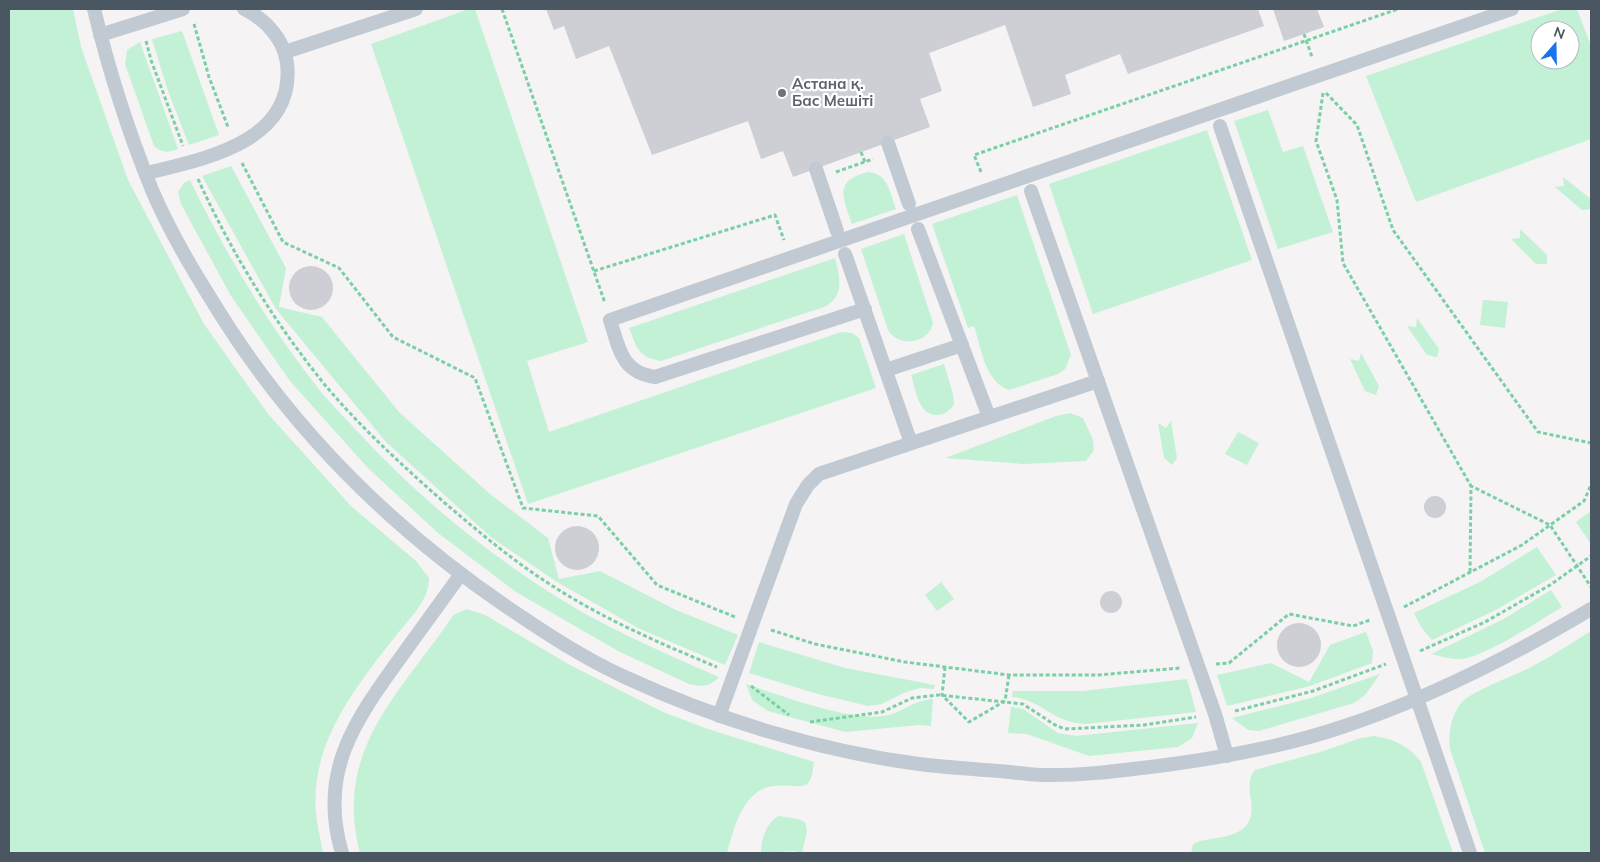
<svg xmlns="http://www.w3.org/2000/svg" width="1600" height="862" font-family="Mulish,sans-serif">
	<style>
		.green { fill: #c3f1d5; fill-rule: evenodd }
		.building { fill: #cdcfd5 }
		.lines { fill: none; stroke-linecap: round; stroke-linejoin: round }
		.path { stroke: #7ad0a6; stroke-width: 3; stroke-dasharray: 4 2.5; stroke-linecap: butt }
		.service { stroke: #c1cad2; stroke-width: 14 }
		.worship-dot { fill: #6b7280; stroke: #fff; stroke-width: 2 }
		.labels { text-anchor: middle; stroke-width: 4.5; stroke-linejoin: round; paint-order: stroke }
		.worship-label { font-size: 15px; font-weight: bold; fill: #5b616d; stroke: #fff; text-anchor: start }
	</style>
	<rect width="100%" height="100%" fill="#f5f3f3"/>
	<g class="green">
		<path d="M9,9H73L81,47L128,180L204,324L268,414L351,506L416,561L429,578C429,600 411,617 398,633C357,685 310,742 316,812C317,826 321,840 323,853H9Z"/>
		<polygon points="469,9 475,9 588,342 527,361 549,432 841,332 852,333 859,338 876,388 528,504 371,44"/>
		<path d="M1562,9H1577L1591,46V139L1416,202L1366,76ZM1540,30H1570V60H1540Z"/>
		<polygon points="182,31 219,135 189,145 168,91 152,39"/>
		<path d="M140,42L178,149C168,153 162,153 154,146L125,64L127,50Z"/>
		<polygon points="1268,110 1283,152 1303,146 1333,232 1278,249 1234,121"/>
		<polygon points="1207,130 1252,260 1093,314 1049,184"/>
		<polygon points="231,166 286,268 279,307 322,317 399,412 490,494 548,538 559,579 600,571 676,610 738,635 725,665 638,628 557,582 492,538 386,442 276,309 202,176"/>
		<path d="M868,172C888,173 890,193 896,209L852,224C843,197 833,181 868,172Z"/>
		<polygon points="1563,177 1591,199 1591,209 1582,210 1555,187 1564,186"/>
		<path d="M190,180C226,255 269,326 321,392C332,405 345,418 357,431C417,496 481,549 557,597C608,629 664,653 719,677C710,687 702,687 689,684L620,652L516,592L438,533L368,468L290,381L231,296L181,204L178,192L184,183Z"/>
		<path d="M1017,195L1071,355L1065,369L1058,374L1009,390C985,382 981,347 974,326L968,328L932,224Z"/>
		<polygon points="1520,229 1547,255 1547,264 1536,264 1511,239 1520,238"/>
		<path d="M904,234L933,323C929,344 898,348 888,330L861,249Z"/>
		<path d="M835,258C840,276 845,297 824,307L661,361C638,357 637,348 629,328Z"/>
		<polygon points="1483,300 1508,302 1505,328 1480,325"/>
		<polygon points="1417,318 1439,349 1437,357 1427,355 1407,326 1416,327"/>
		<polygon points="1361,353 1379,386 1376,395 1365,391 1350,359 1359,361"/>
		<path d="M944,364L953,394L954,404C950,410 946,414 938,415C918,416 916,390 911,375Z"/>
		<polygon points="1070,413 1083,418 1093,440 1094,450 1086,461 1024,464 945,458 1056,416"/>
		<polygon points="1171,421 1177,458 1172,465 1164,458 1158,423 1166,428"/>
		<polygon points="1238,432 1259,443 1247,465 1225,454"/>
		<polygon points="1591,511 1591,544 1576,522"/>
		<polygon points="1537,547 1556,575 1494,611 1432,640 1421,627 1414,613 1480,582"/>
		<polygon points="941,582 954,599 937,611 925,595"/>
		<path d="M1551,590L1562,607C1539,621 1488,655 1462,659C1452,660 1441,656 1431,654L1502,620Z"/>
		<path d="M467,609L485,615L570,665L663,712L708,729L814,762C813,769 812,780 807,784C798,791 774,778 755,794C738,808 733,833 727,853H360C333,750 399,695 452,617L455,614Z"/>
		<path d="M1591,631V853H1485L1450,749C1448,733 1451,715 1462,702C1474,690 1514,676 1531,667C1552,656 1571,643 1591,631Z"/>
		<polygon points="1366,632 1373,651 1372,663 1310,686 1227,706 1217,675 1271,663 1309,682 1330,645"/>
		<polygon points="759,642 845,668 935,685 934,689 920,688 906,692 882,704 868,706 818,694 749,673"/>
		<polygon points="1380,674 1365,695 1354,703 1259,731 1248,730 1232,718 1311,698"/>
		<path d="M1187,679L1196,712L1086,724C1051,723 1044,700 1012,697L1013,691H1083Z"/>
		<path d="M746,684C779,695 850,721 883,716C902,714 910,701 933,699L931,726L919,725L845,732L768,711L752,700Z"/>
		<polygon points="1011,707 1023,709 1058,733 1076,736 1198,723 1192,738 1178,747 1089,756 1027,734 1008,733"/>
		<path d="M1374,736C1394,739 1409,746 1421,762L1453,853H1191L1193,844C1209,836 1238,840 1248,823C1258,807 1242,784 1255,770L1320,752L1361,738Z"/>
		<path d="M778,816L798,819L805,822L807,831L802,853L794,851L761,853C761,839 766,824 778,816Z"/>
	</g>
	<g class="building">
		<polygon points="546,9 1258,9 1264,26 1128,74 1120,54 1065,75 1071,94 1033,107 1005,25 929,53 942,91 920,99 930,127 793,177 783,151 761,159 748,121 652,155 609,46 576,59 564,26 554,30"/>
		<polygon points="1273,9 1317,9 1324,27 1284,41"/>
		<circle cx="311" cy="288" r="22"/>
		<circle cx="1435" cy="507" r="11"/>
		<circle cx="577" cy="548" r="22"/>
		<circle cx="1111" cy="602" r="11"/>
		<circle cx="1299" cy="645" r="22"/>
	</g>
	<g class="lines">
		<g class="path">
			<polyline points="502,9 605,303"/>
			<polyline points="194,24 209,77 228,127"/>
			<polyline points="1304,34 1312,57"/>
			<polyline points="146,41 151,60 183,146"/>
			<polyline points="1323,93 1316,141 1337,200 1343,263 1471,486"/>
			<polyline points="1326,93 1357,125 1393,230 1538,432 1591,443"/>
			<polyline points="861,152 865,162"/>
			<polyline points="242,163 283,242 339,268 393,337 475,378 523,508 598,516 657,585 735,617"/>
			<polyline points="836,172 873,159"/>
			<polyline points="981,172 974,155 1398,9"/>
			<path d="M198,179C231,252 274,322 325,385C361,428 404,467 446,504C479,532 512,560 548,583C601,618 659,643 717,667"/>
			<polyline points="594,271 775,215 784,240"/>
			<polyline points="1470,572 1471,486 1550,525 1591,587"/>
			<polyline points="1404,607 1522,545 1584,501 1591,485"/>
			<polyline points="771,630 815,644 905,662 1009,675 1098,675 1180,668"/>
			<polyline points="1420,651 1485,622 1550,585 1591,556"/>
			<polyline points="1216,664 1229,663 1289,614 1353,626 1370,620"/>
			<polyline points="945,667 942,695 969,722 1005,701 1009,675"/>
			<polyline points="751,686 789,715"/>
			<polyline points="1235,711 1313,691 1386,664"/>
			<polyline points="810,722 882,712 912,698 939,695 1023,704 1055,725 1065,729 1144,725 1196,717"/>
		</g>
		<g class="service">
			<path d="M94,9C109,71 128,131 152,190C168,228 189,264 211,299C287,425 391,529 513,611C550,636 587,660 627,678C718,720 820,751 919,764C941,767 963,768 985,770C1004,771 1023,774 1042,775C1083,776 1125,770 1166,765C1225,757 1286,746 1342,727C1430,698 1512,656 1591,609"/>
			<polyline points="100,35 183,9"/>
			<polyline points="285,52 416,9"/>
			<polyline points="1220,126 1470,853"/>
			<polyline points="888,143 909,204"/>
			<polyline points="816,169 837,231"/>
			<path d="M147,173C204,159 296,142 287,63C284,39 265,19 244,9"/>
			<polyline points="1031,191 1215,714 1227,756"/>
			<polyline points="918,229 989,417"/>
			<polyline points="845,254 911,443"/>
			<path d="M865,309L655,377C621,372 619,348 610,320L1512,9"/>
			<polyline points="886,370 962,345"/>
			<polyline points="719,716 796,504 808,485 819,474 1098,381"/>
			<path d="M342,853C318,773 354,722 398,661C419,632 440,603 461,574"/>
		</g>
	</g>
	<circle class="worship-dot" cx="782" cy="93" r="5"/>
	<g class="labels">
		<g class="worship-label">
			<text x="792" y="89">Астана қ.<tspan x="792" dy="17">Бас Мешіті</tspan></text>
		</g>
	</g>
	<rect width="1600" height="862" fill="none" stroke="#4a5661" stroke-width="20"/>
	<g transform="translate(1555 45) rotate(20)"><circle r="24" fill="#ffffff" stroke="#b7bbc0"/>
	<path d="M0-4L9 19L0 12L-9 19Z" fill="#1a73e8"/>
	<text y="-8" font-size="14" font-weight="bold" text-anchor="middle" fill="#4a5661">N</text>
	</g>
</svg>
